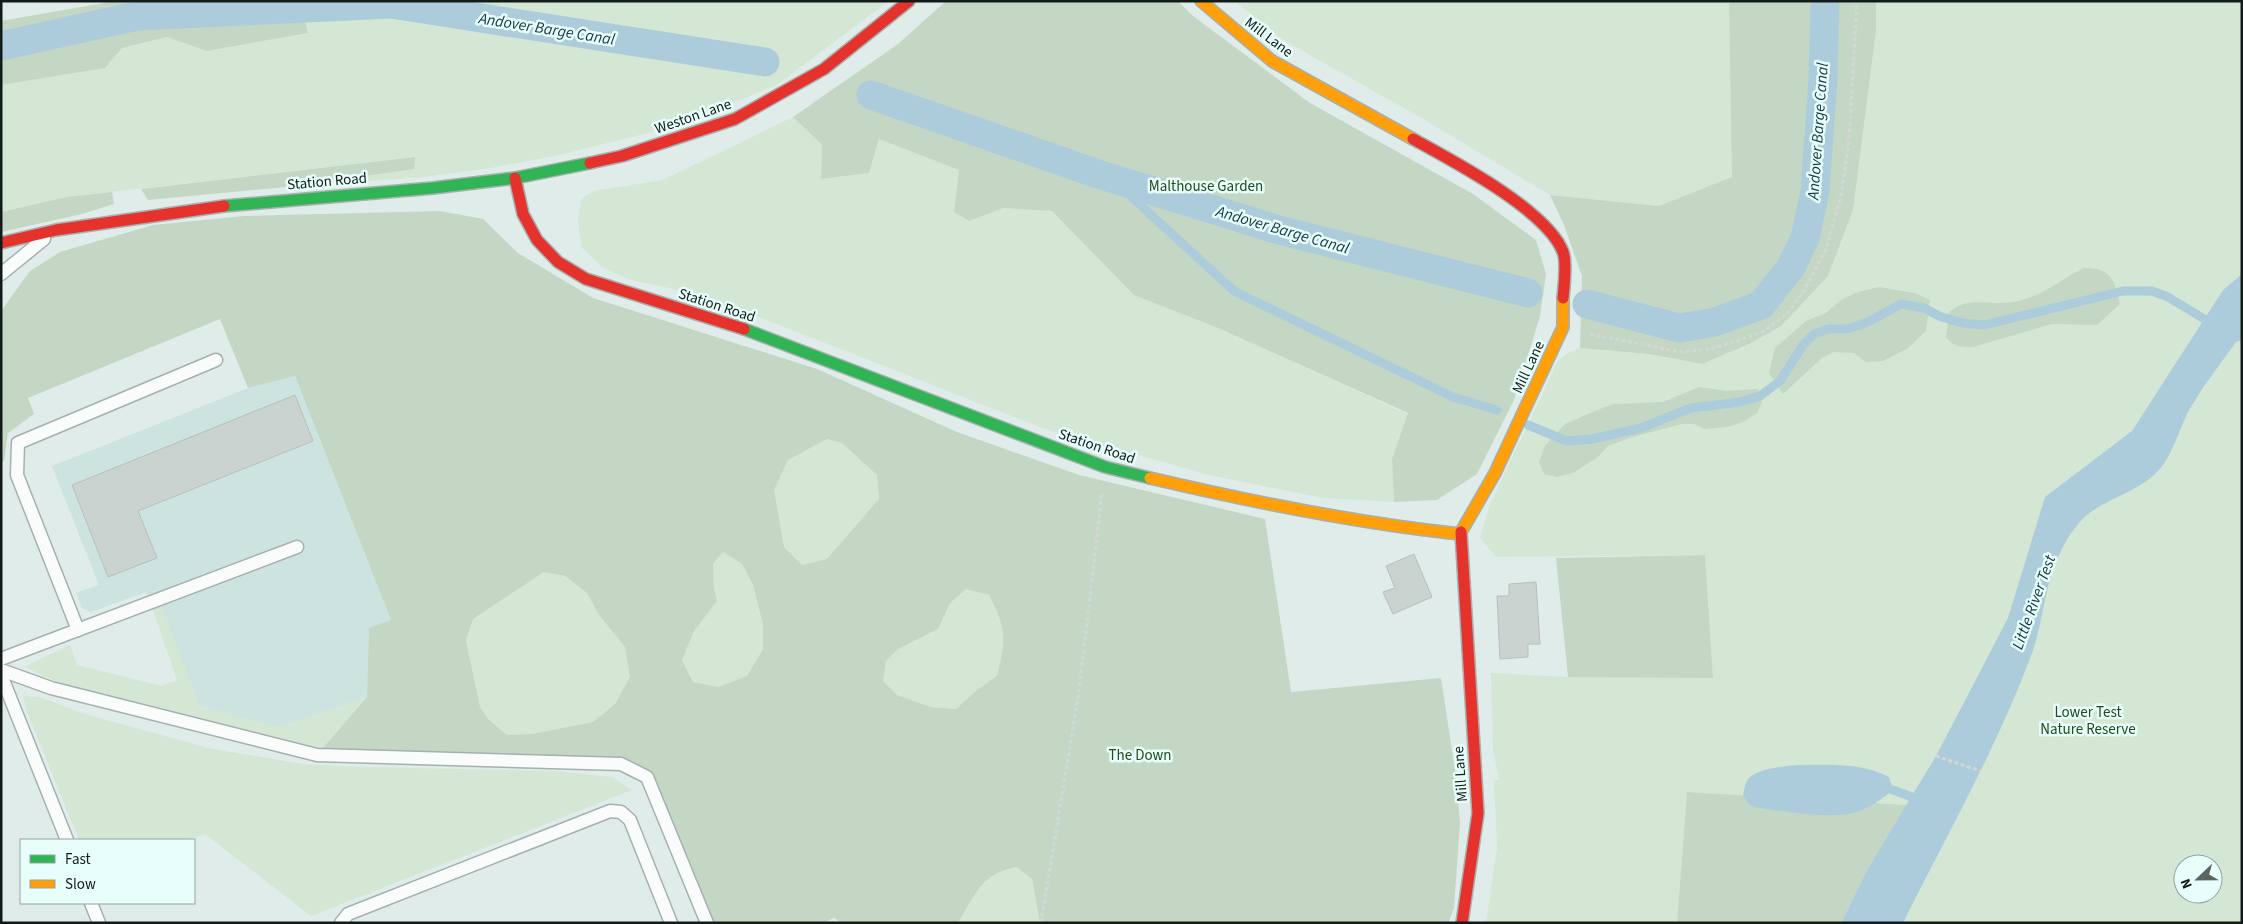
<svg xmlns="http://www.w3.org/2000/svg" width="2243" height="924" font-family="'Source Sans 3',sans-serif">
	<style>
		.built { fill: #cde3e0 }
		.green { fill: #d3e7d4; fill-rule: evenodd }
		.forest { fill: #c3d7c4; fill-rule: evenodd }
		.water { fill: #acccdb }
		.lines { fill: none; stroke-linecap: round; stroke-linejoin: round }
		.stream { stroke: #acccdb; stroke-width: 9 }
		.canal { stroke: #acccdb; stroke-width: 29 }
		.building { fill: #cad3d0; stroke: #b6bfbc }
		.lane-casing { stroke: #a6b0ae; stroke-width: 15 }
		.fast-casing { stroke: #a6b0ae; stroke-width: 14 }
		.slow-casing { stroke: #a6b0ae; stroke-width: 14 }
		.jam-casing { stroke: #a6b0ae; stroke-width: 14 }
		.path { stroke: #d3d7d6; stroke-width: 3; stroke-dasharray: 4 2.5; stroke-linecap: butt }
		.lane { stroke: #fafcfc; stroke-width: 12 }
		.fast { stroke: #30b455; stroke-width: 11 }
		.slow { stroke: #ff9f0a; stroke-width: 11 }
		.jam { stroke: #e5322d; stroke-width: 11 }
		.labels { text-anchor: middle; stroke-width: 5; stroke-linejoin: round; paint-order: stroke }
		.street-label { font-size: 15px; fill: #131b1a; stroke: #e8fefb }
		.park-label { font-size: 15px; fill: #24491c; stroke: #e8fefb }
		.water-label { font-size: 16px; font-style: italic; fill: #123646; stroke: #e8fefb }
	</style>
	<rect width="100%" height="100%" fill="#e0ecea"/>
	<polygon class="built" points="295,376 391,620 369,628 367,697 279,727 200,706 162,608 153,610 146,592 91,612 82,608 76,593 99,585 52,466 248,388"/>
	<g class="green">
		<polygon points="300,1 889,1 778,84 702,116 652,132 559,155 497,167 424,177 286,187 415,157 67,197 1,212 1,85 105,68 122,48 168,37 207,51 307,33"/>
		<polygon points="1234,1 1729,1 1733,177 1659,206 1550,195 1425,120 1285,41"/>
		<path d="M1876,1H2242V923H1903L1962,808L1687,792L1677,923H1486L1497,848L1494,780H1499L1493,750L1491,673L1568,677H1713L1705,555L1496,557L1480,538L1490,504L1558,361L1568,353L1580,348L1649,354L1702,364L1749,344L1780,326L1828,276L1853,210L1876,31ZM2183,864H2213V894H2183Z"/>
		<polygon points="793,117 822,145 821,179 869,173 879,139 959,170 954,212 968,221 1003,208 1052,211 1135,295 1218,328 1408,414 1392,459 1394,502 1323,498 1209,475 1045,429 746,312 692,293 631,280 602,267 582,248 578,221 581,199 593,191 663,180"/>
		<polygon points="827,439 842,443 877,475 879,500 827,559 802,565 784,547 774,490 788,460"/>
		<polygon points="723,552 742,564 753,585 764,624 763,649 747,676 718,687 693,682 682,660 694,631 717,601 714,588 713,564"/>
		<polygon points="544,572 564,576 587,593 599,615 625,647 630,677 615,704 593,722 532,734 507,735 488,719 480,707 466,640 473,619"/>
		<path d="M966,588L989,595C1007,630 1006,639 997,676L977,690L956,709L931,707L897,695L883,682L886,661L898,649L938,629L950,603Z"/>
		<path d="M162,607L200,706L279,727L367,697L323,748C253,734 184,716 115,698C94,692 40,679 26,666L70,645L77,665L162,686L177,680L153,610Z"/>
		<polygon points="23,696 40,697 85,714 212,749 305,764 365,767 555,771 612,777 632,790 311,916 205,834 187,840 79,840 27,712"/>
		<path d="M1018,867L1032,879L1040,923H958C976,893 981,874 1018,867Z"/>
	</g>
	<g class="forest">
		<polygon points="115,1 300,1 308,33 207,51 167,37 122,48 105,68 1,85 1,21"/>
		<polygon points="946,1 1178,1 1193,16 1310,103 1473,194 1536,240 1546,274 1540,316 1514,400 1477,474 1437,500 1394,502 1392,459 1408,413 1218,328 1134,295 1052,211 1003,208 969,221 954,212 959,170 879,139 869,173 821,179 822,145 793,117 898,44"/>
		<polygon points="1729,1 1876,1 1876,31 1853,210 1828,276 1781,326 1749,344 1702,364 1649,354 1580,348 1582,276 1564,225 1550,195 1659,206 1732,177"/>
		<polygon points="415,157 414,169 286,187 148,200 141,189"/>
		<polygon points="112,192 114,204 82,214 1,232 1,212 67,197"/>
		<path d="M440,211L483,219L518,253L593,298L817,369L957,432L1079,475L1265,519L1291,692L1441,678L1456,777L1460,823L1454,908L1448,923H1040L1032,879L1017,867C981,874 976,893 958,923H842L834,918L823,923H704L647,777L621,764L323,748L367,697L369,628L391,620L295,376L248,388L220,319L28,398L34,414L8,433L4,461L1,462V311L30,271L60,252L153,225L244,216ZM827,439L842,443L877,475L879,499L827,559L802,565L784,547L774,490L788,460ZM723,552L742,564L753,585L763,624V649L747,676L718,687L693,682L682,660L694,631L717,601L714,588L713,564ZM544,572L565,576L587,593L599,615L625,647L630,677L615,704L593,722L532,734L507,735L488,719L480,707L466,640L473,619ZM966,589L989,595C1007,630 1006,639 997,676L977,690L956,709L931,707L897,695L883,681L886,661L898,649L938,629L950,603Z"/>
		<path d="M2084,268C2111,268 2115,280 2120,304L2097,325L2052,324L1973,347C1960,347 1954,347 1946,337L1949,312C1968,297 1983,304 2004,303C2039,301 2055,282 2084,268Z"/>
		<polygon points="1879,287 1915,293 1930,300 1926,331 1907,349 1883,361 1866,362 1854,353 1834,352 1822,358 1783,394 1769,373 1775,348 1806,321 1826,313 1841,300 1858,292"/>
		<polygon points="1699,387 1727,391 1758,389 1762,402 1757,413 1743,422 1727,427 1705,429 1694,424 1682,424 1632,437 1608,446 1598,457 1573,473 1557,477 1544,474 1539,462 1545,446 1565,424 1595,411 1613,404 1663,402"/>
		<polygon points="1705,555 1713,678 1568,677 1556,558"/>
		<polygon points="1687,792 1908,805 1866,872 1841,923 1677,923"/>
	</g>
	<g class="water">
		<path d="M2242,274V340L2236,342C2219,366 2201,388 2187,414C2179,431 2174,449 2163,465C2145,489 2118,494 2094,510C2080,518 2068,536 2061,551C2044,583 2044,622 2031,656C1996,749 1947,835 1903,923H1841L1866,872L1936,756L2008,618L2045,497L2132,431L2223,290Z"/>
		<path d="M1796,765C1827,765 1861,762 1889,777L1893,790C1881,800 1870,808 1856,812C1833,820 1784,811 1758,808L1749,805L1743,795C1744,791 1745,783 1748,779C1758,768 1782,767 1796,765Z"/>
	</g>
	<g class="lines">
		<g class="stream">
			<polyline points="1111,178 1234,291 1453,397 1497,410"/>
			<polyline points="1528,425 1567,441 1592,439 1641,428 1691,408 1740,402 1760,396 1780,381 1803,345 1814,334 1828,329 1847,329 1868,322 1901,304 1924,308 1939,316 1962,323 1984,325 2123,291 2152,291 2168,297 2214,325"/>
			<polyline points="1893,790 1923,801"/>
		</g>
		<g class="canal">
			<polyline points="1,46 137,16 391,4 765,62"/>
			<polyline points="871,95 1098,174 1279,230 1528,293"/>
			<polyline points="1587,304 1679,328 1715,322 1761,305 1791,267 1805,238 1815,191 1823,79 1825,1"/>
		</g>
	</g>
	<g class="building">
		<polygon points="295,395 313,441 138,511 157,558 108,577 72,485"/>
		<polygon points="1414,554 1432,597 1393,614 1383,592 1395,588 1386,566"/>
		<polygon points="1536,582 1540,644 1528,644 1528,657 1500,659 1497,596 1509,596 1509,584"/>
	</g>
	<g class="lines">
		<g class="lane-casing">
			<g id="lane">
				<polyline points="1,274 44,239"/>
				<polyline points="78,630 17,475 18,443 216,360"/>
				<polyline points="1,659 297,547"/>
				<polyline points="1,670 51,688 317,755 621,764 647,777 707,923"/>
				<polyline points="1,675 67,840"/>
				<polyline points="91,903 99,923"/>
				<polyline points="341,923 348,914 610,811 621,812 630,820 671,923"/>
			</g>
		</g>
		<g class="fast-casing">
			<g id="fast">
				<polyline points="224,206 433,188 515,178 590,163"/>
				<polyline points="744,329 1105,467 1150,478"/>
			</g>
		</g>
		<g class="slow-casing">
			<g id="slow">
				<polyline points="1201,1 1272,61 1413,139"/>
				<path d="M1150,478C1252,502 1356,523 1460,534"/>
				<polyline points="1461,532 1495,473 1563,327 1563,298"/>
			</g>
		</g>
		<g class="jam-casing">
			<g id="jam">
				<path d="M1413,139C1453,161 1547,210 1563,252C1567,261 1564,287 1563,298"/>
				<polyline points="590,163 622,156 735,119 824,69 909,1"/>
				<polyline points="515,178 523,214 537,240 558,262 586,279 744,329"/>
				<polyline points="1,243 56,230 224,206"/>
				<polyline points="1461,532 1478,813 1462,923"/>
			</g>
		</g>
		<g class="path">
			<polyline points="1590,334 1681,352 1710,349 1737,341 1764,331 1787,314 1804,291 1826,249 1841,196 1849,141 1857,1"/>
			<polyline points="1936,756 1981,771"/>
			<polyline points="1041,923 1079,691 1102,493"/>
		</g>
		<use href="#lane" class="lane"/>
		<use href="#fast" class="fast"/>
		<use href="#slow" class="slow"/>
		<use href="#jam" class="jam"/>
	</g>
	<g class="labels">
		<g class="street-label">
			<text transform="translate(1269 37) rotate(37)" y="5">Mill Lane</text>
			<text transform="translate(693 116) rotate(-19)" y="5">Weston Lane</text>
			<text transform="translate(327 181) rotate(-5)" y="5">Station Road</text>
			<text transform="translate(717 305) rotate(18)" y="5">Station Road</text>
			<text transform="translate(1528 367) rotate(-65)" y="5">Mill Lane</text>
			<text transform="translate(1097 446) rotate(19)" y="5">Station Road</text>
			<text transform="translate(1460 774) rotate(-94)" y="5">Mill Lane</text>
		</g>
		<g class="park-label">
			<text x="1206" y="191">Malthouse Garden</text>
			<text x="2088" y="717">Lower Test<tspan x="2088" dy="17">Nature Reserve</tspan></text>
			<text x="1140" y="760">The Down</text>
		</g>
		<g class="water-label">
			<text transform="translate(547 28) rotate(9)" y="6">Andover Barge Canal</text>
			<text transform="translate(1817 131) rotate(-86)" y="6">Andover Barge Canal</text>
			<text transform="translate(1283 229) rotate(16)" y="6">Andover Barge Canal</text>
			<text transform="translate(2033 602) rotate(-70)" y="6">Little River Test</text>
		</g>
	</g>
	<rect width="2243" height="924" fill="none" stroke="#131b1a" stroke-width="5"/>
	<rect x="20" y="839" width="175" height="65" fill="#e8fefb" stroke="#93a3a1"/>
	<rect x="30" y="855" width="25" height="8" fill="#30b455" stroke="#93a3a1"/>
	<text x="65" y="864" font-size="15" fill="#131b1a">Fast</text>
	<rect x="30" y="880" width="25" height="8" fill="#ff9f0a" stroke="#93a3a1"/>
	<text x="65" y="889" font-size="15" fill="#131b1a">Slow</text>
	<g transform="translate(2198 879) rotate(248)"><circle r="24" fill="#e8fefb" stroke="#93a3a1"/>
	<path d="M0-4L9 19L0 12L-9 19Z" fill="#5b6463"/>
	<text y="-8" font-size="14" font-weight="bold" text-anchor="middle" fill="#131b1a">N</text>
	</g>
</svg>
